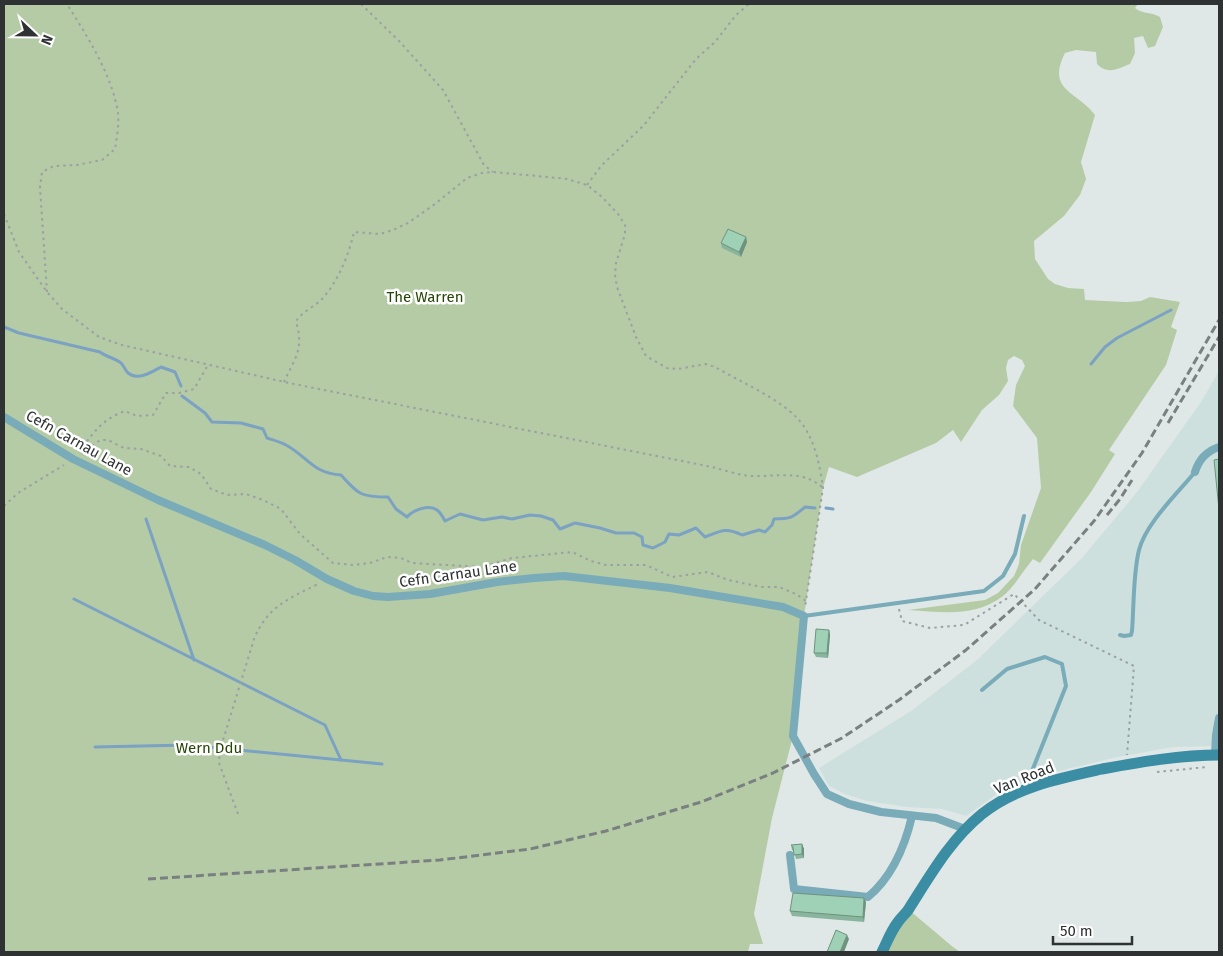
<svg xmlns="http://www.w3.org/2000/svg" width="1223" height="956" font-family="'Fira Sans',sans-serif">
	<style>
		.built { fill: #cde0de }
		.green { fill: #b5cba6 }
		.lines { fill: none; stroke-linecap: round; stroke-linejoin: round }
		.stream { stroke: #7ba1c3; stroke-width: 3 }
		.path { stroke: #9aa1a0; stroke-width: 2; stroke-dasharray: 2.5 4; stroke-linecap: butt }
		.lane { stroke: #79abb9; stroke-width: 4 }
		.street { stroke: #79abb9; stroke-width: 8 }
		.secondary { stroke: #3a8da2; stroke-width: 11 }
		.rail { stroke: #7a8080; stroke-width: 3; stroke-dasharray: 8 4; stroke-linecap: butt }
		.wall { fill: #89b49d }
		.shaded-wall { fill: #6f927f }
		.building { fill: #9fd1b6; stroke: #6f927f }
		.labels { text-anchor: middle; stroke-width: 5; stroke-linejoin: round; paint-order: stroke }
		.park-label { font-size: 15px; fill: #264404; stroke: #fff }
		.street-label { font-size: 15px; fill: #2e3232; stroke: #fff }
	</style>
	<rect width="100%" height="100%" fill="#dfe8e7"/>
	<polygon class="built" points="1219,371 1219,746 1173,747 1113,758 1034,777 1004,789 966,816 942,809 907,807 867,801 845,794 829,786 819,768 911,711 977,660 1082,558 1137,492 1201,402"/>
	<g class="green">
		<path d="M4,4H1138L1135,8C1142,14 1152,12 1160,17L1163,27L1155,46L1148,48L1143,36L1134,38L1135,53L1130,64C1117,69 1108,75 1097,64L1096,52L1076,50L1065,53C1046,91 1077,91 1095,115L1081,162L1086,179L1080,195L1064,216L1034,241L1035,259L1048,279L1055,284L1068,288L1084,289L1085,300L1126,302L1141,301L1150,297L1180,302L1171,327L1177,330L1166,365L1109,450L1115,454L1091,492L1040,563L1033,559C1024,570 1013,588 1003,596C974,618 942,612 908,610L985,600L998,593L1014,576L1019,564L1021,545L1041,488L1037,438L1013,406L1016,385L1025,366L1022,360L1014,356L1008,360L1006,368L1008,381L999,395L982,410L961,442L953,430L936,443L857,477L829,467L823,488L804,616L793,736L772,818L754,914L763,944H750L748,952H4Z"/>
		<polygon points="909,910 953,947 960,952 882,952"/>
	</g>
	<g class="lines">
		<g class="stream">
			<path d="M4,327L19,333L100,352C106,357 115,358 121,363C124,366 125,370 128,373C138,381 152,372 161,367L175,372L181,386"/>
			<polyline points="1091,364 1105,347 1117,338 1171,310"/>
			<path d="M182,396L205,413L212,422L241,423L263,429L267,438C273,440 280,442 286,445C308,457 312,473 341,475C359,495 361,497 388,497L396,509L407,517C413,510 429,504 437,510C441,513 443,517 445,521L460,514L483,520L502,517L512,519L530,515L541,516L553,520L560,529L575,523L600,528L616,533H634L642,537L643,545L653,548L665,542L669,534L679,535L696,528L705,537C721,531 725,527 742,535L759,530L765,532L772,525L774,519C791,519 792,518 805,507L815,508"/>
			<polyline points="826,508 833,509"/>
			<polyline points="146,519 194,660"/>
			<polyline points="74,599 325,725 341,760"/>
			<polyline points="95,747 188,745 382,764"/>
		</g>
		<g class="path">
			<polyline points="361,4 400,42 443,90 484,165 493,172"/>
			<polyline points="587,185 601,166 644,125 696,59 715,42 736,15 749,4"/>
			<path d="M4,214L19,252L47,292L62,309L99,337L122,345L289,383L712,467C724,470 738,475 751,476C776,477 803,469 823,488"/>
			<path d="M47,292L40,187L42,172L54,166L77,165L102,160L115,149C117,136 120,121 117,107C109,70 87,36 67,4"/>
			<path d="M284,382C290,368 301,353 299,337C299,332 297,326 296,321C302,312 314,307 322,299C338,282 349,254 354,232L380,234L393,230L408,223L435,204L467,178L482,173L493,172L548,177L567,179L587,185L602,197L618,214L625,225V234L616,263L615,275L617,287L636,337L646,356L667,368L678,369L706,364L715,367C739,381 780,399 798,419C814,436 820,465 823,488L805,607"/>
			<path d="M79,452C94,432 101,420 125,411L137,416L153,415L166,393H179L194,389L208,365"/>
			<polyline points="82,454 100,440 108,440 124,448 141,449 161,456 170,466 189,467 201,474 211,489 227,495 246,494 263,500 281,509 300,534 333,563 353,565 370,563 387,557 401,558 412,563 482,567 512,558 572,552 591,561 606,565 646,565 672,577 708,572 728,580 762,587 779,587 796,594 806,601"/>
			<polyline points="4,506 18,493 64,465"/>
			<polyline points="899,609 902,621 930,628 964,625 1014,594 1039,620 1134,666 1127,755"/>
			<polyline points="1157,772 1207,767"/>
			<path d="M238,814L219,763L220,750L254,639C268,606 288,599 318,584"/>
		</g>
		<g class="lane">
			<polyline points="804,616 984,591 1003,576 1015,554 1024,516"/>
			<path d="M1120,635L1124,636L1131,635L1132,631C1134,606 1133,574 1139,550C1146,523 1177,494 1195,472"/>
			<polyline points="982,690 1007,669 1045,657 1062,664 1066,686 1026,786"/>
		</g>
		<g class="street">
			<polyline points="4,417 73,459 158,500 265,545 295,560 327,579 354,591 373,596 388,597 430,594 497,582 534,578 564,576 670,588 783,607 804,616 793,736 814,774 827,794 849,804 881,812 936,818 965,829"/>
			<path d="M1195,472C1199,459 1207,451 1219,447"/>
			<polyline points="1215,755 1216,735 1219,718"/>
			<path d="M790,855L794,889L868,897C893,876 905,846 912,816"/>
		</g>
		<path class="secondary" d="M882,952C887,942 891,931 898,922C902,916 907,913 910,907C931,874 951,839 982,814C1015,787 1061,778 1102,769C1141,762 1180,755 1219,755"/>
		<g class="rail">
			<polyline points="1168,423 1219,337"/>
			<polyline points="1107,515 1120,499 1132,480"/>
			<polyline points="148,879 440,860 530,849 606,831 701,802 773,773 842,738 899,700 966,650 1035,589 1094,521 1142,453 1219,320"/>
		</g>
	</g>
	<g class="wall">
		<polygon points="746,237 747,242 741,257 722,248 721,243"/>
		<polygon points="829,630 830,635 828,658 816,657 814,653"/>
		<polygon points="802,844 804,849 804,858 796,859 794,851 792,850 791,845"/>
		<polygon points="866,902 864,922 792,916 790,911"/>
	</g>
	<g class="shaded-wall">
		<polygon points="746,237 747,242 741,257 739,252"/>
		<polygon points="829,630 830,635 828,658 827,653"/>
		<polygon points="802,844 804,849 804,858 802,854"/>
		<polygon points="864,898 866,902 864,922 863,917"/>
		<polygon points="847,935 849,939 844,952 840,952"/>
	</g>
	<g class="building">
		<polygon points="728,229 746,237 739,252 721,243"/>
		<polygon points="1219,459 1219,509 1214,460"/>
		<polygon points="816,629 829,630 827,653 814,653"/>
		<polygon points="802,844 802,854 794,855 793,847 791,845"/>
		<polygon points="793,893 864,898 863,917 790,911"/>
		<polygon points="836,930 847,935 840,952 827,952"/>
	</g>
	<g class="labels">
		<g class="park-label">
			<text x="425" y="302">The Warren</text>
			<text x="209" y="753">Wern Ddu</text>
		</g>
		<g class="street-label">
			<text transform="translate(79 443) rotate(29)" y="5">Cefn Carnau Lane</text>
			<text transform="translate(458 574) rotate(-8)" y="5">Cefn Carnau Lane</text>
			<text transform="translate(1024 778) rotate(-22)" y="5">Van Road</text>
		</g>
	</g>
	<rect width="1223" height="956" fill="none" stroke="#2e3232" stroke-width="10"/>
	<g transform="translate(35 35) rotate(112)" stroke="#ffffff" stroke-width="4" paint-order="stroke">
	<path d="M0-4L9 19L0 12L-9 19Z" fill="#2e3232"/>
	<text y="-8" font-size="14" font-weight="bold" text-anchor="middle" fill="#2e3232">N</text>
	</g>
	<path d="M1053 936v8h79v-8" fill="none" stroke="#2e3232" stroke-width="2.5"/>
	<text x="1060" y="936" font-size="15" fill="#2e3232" stroke="#ffffff" stroke-width="4" paint-order="stroke">50 m</text>
</svg>
